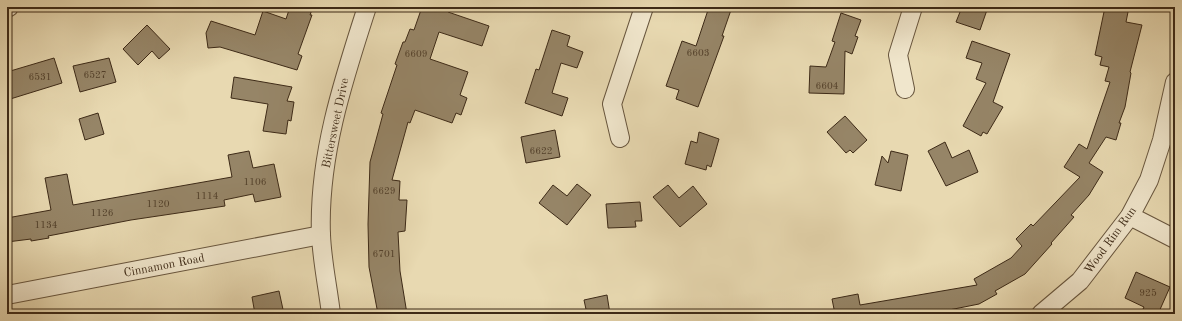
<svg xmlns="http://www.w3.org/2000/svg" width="1182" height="321" font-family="'Old Standard TT',serif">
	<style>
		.building { fill: #968567; stroke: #3d2a17 }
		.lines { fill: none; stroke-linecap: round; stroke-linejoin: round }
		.minor-casing { stroke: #68563e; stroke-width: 20 }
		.minor { stroke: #f0e6cc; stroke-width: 18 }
		.labels { text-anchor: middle; stroke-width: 3; stroke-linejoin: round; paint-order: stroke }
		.number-label { font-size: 10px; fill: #53412b }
		.street-label { font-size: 12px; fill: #3d2a17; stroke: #f0e6cc }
	</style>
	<rect width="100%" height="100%" fill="#e8d9b1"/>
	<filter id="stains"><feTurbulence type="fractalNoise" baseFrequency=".005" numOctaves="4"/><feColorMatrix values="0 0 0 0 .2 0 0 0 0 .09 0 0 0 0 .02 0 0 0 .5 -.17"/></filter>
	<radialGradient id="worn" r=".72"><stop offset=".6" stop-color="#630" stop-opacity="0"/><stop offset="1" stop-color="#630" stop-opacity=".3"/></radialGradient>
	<g class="building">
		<polygon points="290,7 313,7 310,15 312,15 298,54 302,56 297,70 220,47 208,48 206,33 211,21 255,35 263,11 286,19"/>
		<polygon points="422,7 449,7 448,12 489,26 482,46 439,32 430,59 468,72 460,95 467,98 461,115 456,113 452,123 415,110 410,123 408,122 392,180 400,181 399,200 407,200 405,231 398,232 400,271 407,314 378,314 369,267 368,224 370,162 383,114 381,113 397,65 395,64 403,42 405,42 410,29 414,30"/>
		<polygon points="709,7 732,7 722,36 724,36 698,107 676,99 679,90 666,86 682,41 696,46"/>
		<polygon points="962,7 988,7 980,30 956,22"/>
		<polygon points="1105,7 1129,7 1126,22 1142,25 1130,72 1131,73 1125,107 1119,123 1121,123 1116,140 1106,137 1089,163 1103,172 1089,195 1071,215 1074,217 1051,243 1052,244 1025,274 995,291 997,294 979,304 949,310 950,314 835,314 832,299 858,294 860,305 977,285 974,279 1011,258 1022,246 1016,239 1031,224 1033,226 1080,177 1064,167 1079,144 1087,149 1110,82 1105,81 1109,67 1100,65 1102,57 1095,55"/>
		<polygon points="841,13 861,20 855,36 858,37 852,54 845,51 844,94 809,93 810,66 826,67 835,42 832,41"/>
		<polygon points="147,25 170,49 159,59 152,51 138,65 123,49"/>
		<polygon points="552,30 570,36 567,46 583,52 577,68 561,63 552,93 568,98 562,116 525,103 536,69 539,70"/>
		<polygon points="972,41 1010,54 993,102 1003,107 987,134 983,132 981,136 963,126 986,83 976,79 982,63 966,58"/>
		<polygon points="54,58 62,83 7,100 7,72"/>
		<polygon points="109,58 116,82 80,92 73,66"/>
		<polygon points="234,77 292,87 287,101 294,102 291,121 288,120 286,134 263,131 268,104 231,98"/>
		<polygon points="98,113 104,134 85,140 79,119"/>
		<polygon points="845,116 867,140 853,153 850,150 846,153 827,132"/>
		<polygon points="555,130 560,157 526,163 521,137"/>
		<polygon points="699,132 719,139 711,167 707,165 706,170 685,164 691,141 697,143"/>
		<polygon points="945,142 952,158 969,150 978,172 946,186 928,151"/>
		<polygon points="249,151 253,168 274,164 281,197 255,202 253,194 224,200 225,206 131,220 48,236 49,238 31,241 31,239 7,242 7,218 51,210 45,178 67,174 73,205 232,177 228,155"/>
		<polygon points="891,151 908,155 901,191 875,185 882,156 888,163"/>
		<polygon points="577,184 591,195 567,225 539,203 553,185 567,196"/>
		<polygon points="668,185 679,198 693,186 707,204 680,227 653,197"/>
		<polygon points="640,202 642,221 635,221 636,227 608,228 606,204"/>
		<polygon points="1136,272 1170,287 1158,314 1143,309 1144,307 1125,298"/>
		<polygon points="279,291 284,314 255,314 252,297"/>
		<polygon points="607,295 610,314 587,314 584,300"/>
	</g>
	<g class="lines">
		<g class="minor-casing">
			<g id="minor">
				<polyline points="7,8 9,7"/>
				<polyline points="905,89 898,55 913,7"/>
				<polyline points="620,138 612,104 644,7"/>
				<polyline points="1130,216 1175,239"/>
				<polyline points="7,295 321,235"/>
				<path d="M331,314C328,288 322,261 321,235C318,157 343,81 367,7"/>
				<polyline points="1041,314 1080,281 1130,216 1149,180 1162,140 1175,82"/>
			</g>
		</g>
		<use href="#minor" class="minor"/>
	</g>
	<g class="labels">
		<g class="number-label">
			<text x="698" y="56">6603</text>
			<text x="416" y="57">6609</text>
			<text x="95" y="78">6527</text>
			<text x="40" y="80">6531</text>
			<text x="827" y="89">6604</text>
			<text x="541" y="154">6622</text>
			<text x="255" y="185">1106</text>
			<text x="384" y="194">6629</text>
			<text x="207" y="199">1114</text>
			<text x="158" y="207">1120</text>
			<text x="102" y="216">1126</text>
			<text x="46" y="228">1134</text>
			<text x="384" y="257">6701</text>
			<text x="1148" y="296">925</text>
		</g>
		<g class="street-label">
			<text transform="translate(335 123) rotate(-78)" y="4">Bittersweet Drive</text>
			<text transform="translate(1110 240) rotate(-54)" y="4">Wood Rim Run</text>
			<text transform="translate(164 265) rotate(-11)" y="4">Cinnamon Road</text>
		</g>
	</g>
	<rect width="1182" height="321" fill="none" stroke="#e8d9b1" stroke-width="24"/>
	<rect x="8" y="8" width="1166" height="305" fill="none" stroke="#3d2a17" stroke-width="2"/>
	<rect x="12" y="12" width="1158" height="297" fill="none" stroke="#3d2a17"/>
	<rect width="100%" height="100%" filter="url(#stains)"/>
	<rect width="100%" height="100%" fill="url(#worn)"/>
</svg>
